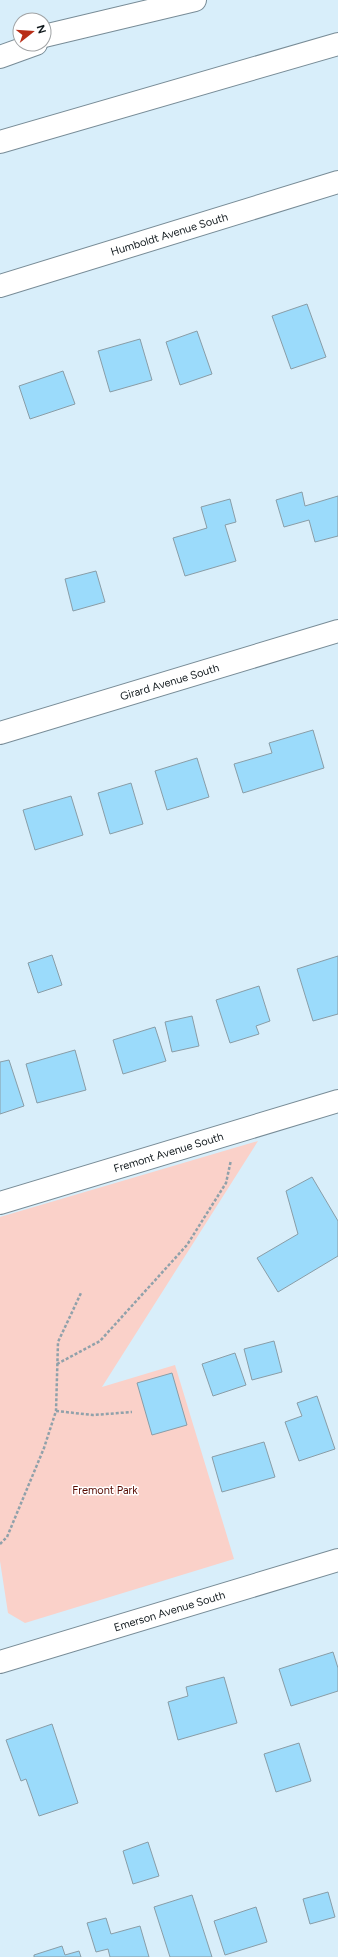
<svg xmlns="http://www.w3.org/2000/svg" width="338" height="1957" font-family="Figtree,sans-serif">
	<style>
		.green { fill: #fad1c9 }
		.building { fill: #9bdbfb; stroke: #899da7 }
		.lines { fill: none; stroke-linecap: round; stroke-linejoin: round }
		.minor-casing { stroke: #788c97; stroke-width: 24 }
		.motorway-casing { stroke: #788c97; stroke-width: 24 }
		.path { stroke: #90a1aa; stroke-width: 2.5; stroke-dasharray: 3 2; stroke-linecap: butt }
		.minor { stroke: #fff; stroke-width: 22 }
		.motorway { stroke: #fff; stroke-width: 22 }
		.labels { text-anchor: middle; stroke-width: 3; stroke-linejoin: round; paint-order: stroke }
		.street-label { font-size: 11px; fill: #11191d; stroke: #fff }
		.park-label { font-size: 11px; fill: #570b02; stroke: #fff }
	</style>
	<rect width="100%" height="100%" fill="#d8eefa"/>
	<polygon class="green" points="258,1141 102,1387 175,1365 234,1559 25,1623 8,1613 0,1561 0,1217"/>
	<g class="building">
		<polygon points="307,304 326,357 291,369 272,316"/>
		<polygon points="197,331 212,374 180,385 166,342"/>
		<polygon points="140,339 152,380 110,392 98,351"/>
		<polygon points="63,371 75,404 30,419 19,386"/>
		<polygon points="302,492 305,506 338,496 338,536 315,542 309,520 284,527 276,500"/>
		<polygon points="230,499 236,522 225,525 236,561 185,576 173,538 207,528 201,507"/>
		<polygon points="96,571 105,602 73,611 65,579"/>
		<polygon points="313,730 324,768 243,793 234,764 272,753 269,743"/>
		<polygon points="197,758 209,797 167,810 155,771"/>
		<polygon points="131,783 143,824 110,834 98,793"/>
		<polygon points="71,796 83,835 35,850 23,810"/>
		<polygon points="52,955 62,985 38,993 28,963"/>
		<polygon points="338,956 338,1014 313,1021 297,969"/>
		<polygon points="259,986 270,1021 256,1026 259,1034 230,1043 216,1000"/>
		<polygon points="192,1016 199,1046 172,1052 165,1022"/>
		<polygon points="155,1027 166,1061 123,1074 113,1040"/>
		<polygon points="75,1050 86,1090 37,1103 26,1064"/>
		<polygon points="9,1060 24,1106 0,1114 0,1062"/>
		<polygon points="312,1177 338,1221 338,1256 278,1292 257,1258 298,1234 286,1191"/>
		<polygon points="274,1341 282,1372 252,1380 244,1349"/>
		<polygon points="235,1353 246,1385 213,1396 202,1364"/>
		<polygon points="172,1373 187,1425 152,1435 137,1383"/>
		<polygon points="317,1396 335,1449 299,1461 285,1422 302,1416 297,1403"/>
		<polygon points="264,1442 275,1477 222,1492 212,1457"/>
		<polygon points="333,1652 338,1668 338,1691 291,1706 279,1669"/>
		<polygon points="224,1677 237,1723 178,1740 168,1702 188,1696 186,1687"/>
		<polygon points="52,1724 78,1803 39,1816 26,1779 21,1781 6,1740"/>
		<polygon points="299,1743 311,1781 276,1792 264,1754"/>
		<polygon points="148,1842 159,1876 133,1884 123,1851"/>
		<polygon points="328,1892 335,1917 310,1924 303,1899"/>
		<polygon points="192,1895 212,1957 170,1957 154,1907"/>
		<polygon points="256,1907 267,1942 225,1955 214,1921"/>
		<polygon points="106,1918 111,1934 140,1926 149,1957 110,1957 108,1949 96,1952 87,1923"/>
		<polygon points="62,1946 65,1955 79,1951 81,1957 34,1957 34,1955"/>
	</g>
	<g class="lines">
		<g class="minor-casing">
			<g id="minor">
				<path id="s1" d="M0,286L338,182"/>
				<path id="s2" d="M0,733L338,631"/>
				<path id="s3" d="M0,1203L338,1101"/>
				<path id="s4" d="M0,1662L338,1560"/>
			</g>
		</g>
		<g class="motorway-casing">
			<g id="motorway">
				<polyline points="44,36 195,0"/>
				<polyline points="0,57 36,44"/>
				<polyline points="0,142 338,44"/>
			</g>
		</g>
		<g class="path">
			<polyline points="57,1364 100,1341 187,1245 226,1183 231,1160"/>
			<polyline points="56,1411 93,1415 132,1412"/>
			<polyline points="0,1544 7,1537 44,1448 56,1411 58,1342 81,1293"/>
		</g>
		<use href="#minor" class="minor"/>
		<use href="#motorway" class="motorway"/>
	</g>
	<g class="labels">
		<g class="street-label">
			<text dy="4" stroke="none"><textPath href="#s1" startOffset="177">Humboldt Avenue South</textPath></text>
			<text dy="4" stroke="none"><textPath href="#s2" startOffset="177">Girard Avenue South</textPath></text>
			<text dy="4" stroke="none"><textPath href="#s3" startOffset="176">Fremont Avenue South</textPath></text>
			<text dy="4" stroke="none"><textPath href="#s4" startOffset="177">Emerson Avenue South</textPath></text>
		</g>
		<g class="park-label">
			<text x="105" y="1494">Fremont Park</text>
		</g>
	</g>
	<g transform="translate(32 32) rotate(73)"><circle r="19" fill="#ffffff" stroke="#a0a3a5"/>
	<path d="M0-3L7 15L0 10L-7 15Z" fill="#b92d17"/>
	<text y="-6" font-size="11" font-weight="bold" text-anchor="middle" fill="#11191d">N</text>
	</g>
</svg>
